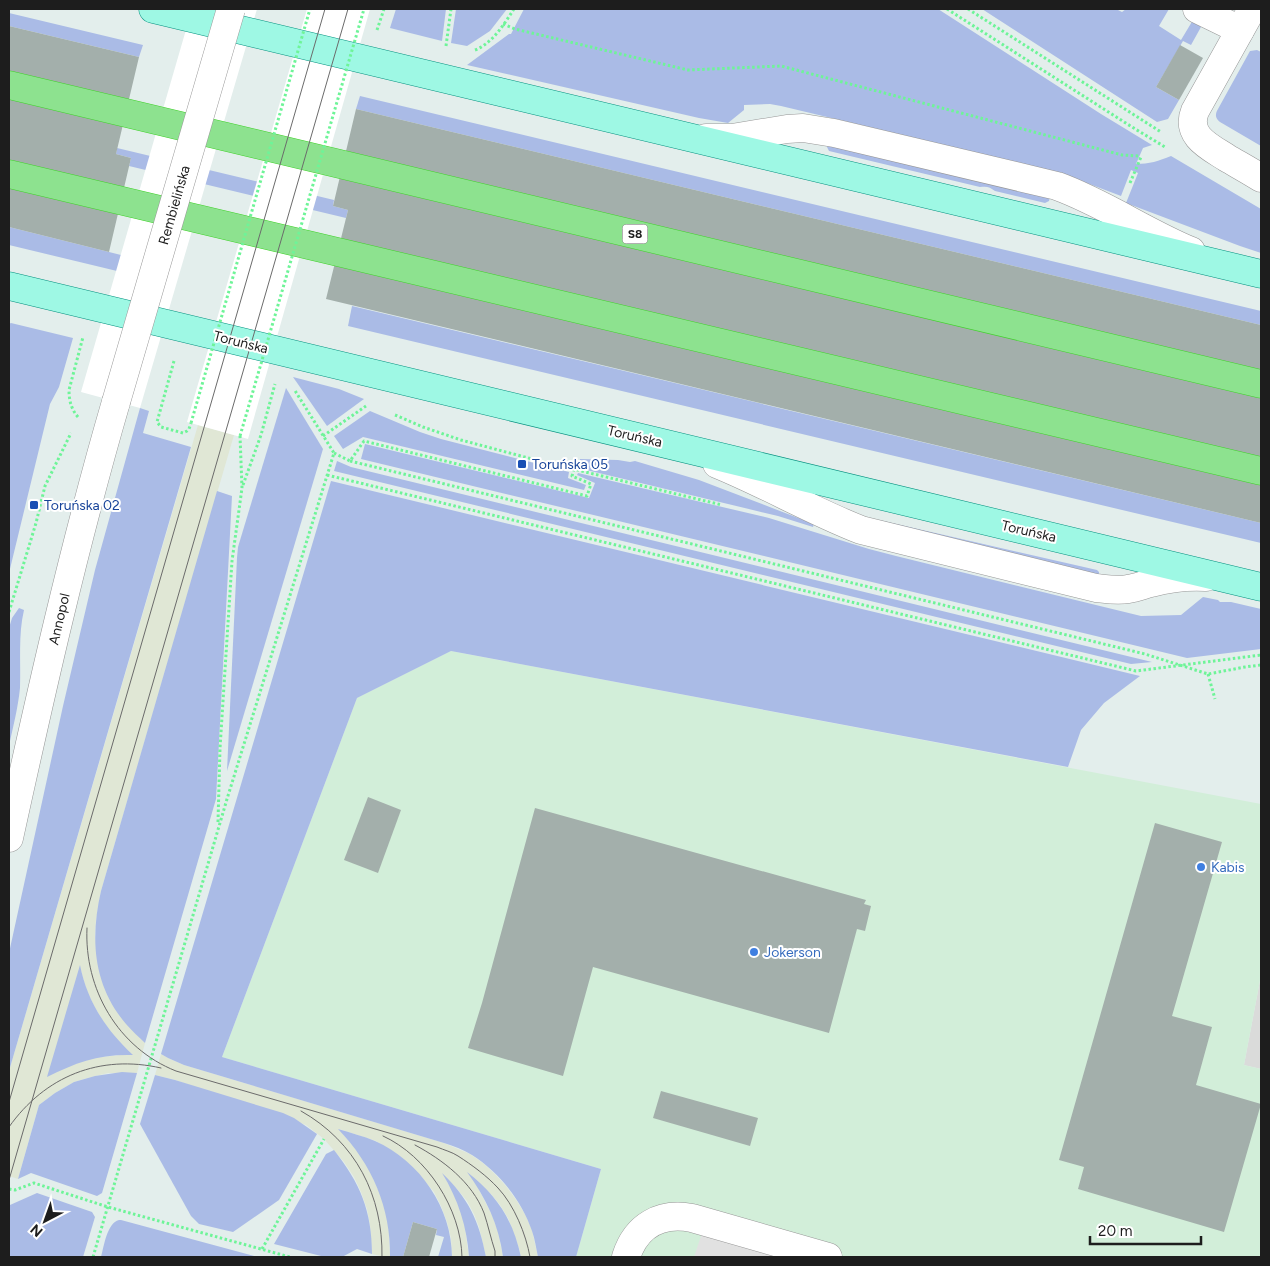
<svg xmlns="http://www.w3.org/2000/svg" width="1270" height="1266" font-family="Figtree,sans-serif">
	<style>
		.residential { fill: #dadbda }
		.commercial { fill: #d2eed9 }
		.industrial { fill: #e0e7d5; fill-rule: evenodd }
		.grass { fill: #aabbe6 }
		.parking { fill: #e1e1e1 }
		.pier { fill: #fff }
		.building { fill: #a3afab }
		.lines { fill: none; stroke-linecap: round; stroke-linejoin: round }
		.minor-casing { stroke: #979797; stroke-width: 29 }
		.major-casing { stroke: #06907f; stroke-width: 29 }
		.highway-casing { stroke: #41d12b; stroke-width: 29 }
		.path { stroke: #6ef498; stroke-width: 3; stroke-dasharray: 2.5 2.5; stroke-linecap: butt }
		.minor { stroke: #fff; stroke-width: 28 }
		.major { stroke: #9ef8e4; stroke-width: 28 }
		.highway { stroke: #8de28f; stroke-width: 28 }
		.tram { stroke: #6b6b6b; stroke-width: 1 }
		.minor-bridge-casing { stroke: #979797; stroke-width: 29; stroke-linecap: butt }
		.path-bridge { stroke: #6ef498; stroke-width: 3; stroke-dasharray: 2.5 2.5; stroke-linecap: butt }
		.minor-bridge { stroke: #fff; stroke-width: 28 }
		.transit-dot { fill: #1a4fb4; stroke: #fff; stroke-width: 2 }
		.shop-dot { fill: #3f7fe0; stroke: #fff; stroke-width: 2 }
		.labels { text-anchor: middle; stroke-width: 4; stroke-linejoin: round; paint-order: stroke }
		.shield { fill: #fff; stroke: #616161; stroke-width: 1 }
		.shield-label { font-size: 12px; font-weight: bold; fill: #1d1d1d }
		.street-label { font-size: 14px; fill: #1d1d1d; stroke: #fff }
		.transit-label { font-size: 14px; fill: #164399; stroke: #fff; text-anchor: start }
		.shop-label { font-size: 14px; fill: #366cbe; stroke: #fff; text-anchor: start }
	</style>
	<rect width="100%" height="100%" fill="#e3eeec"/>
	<polygon class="residential" points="1261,975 1261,1069 1244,1065"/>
	<polygon class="commercial" points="451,651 1261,804 1261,975 1244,1065 1261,1069 1261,1257 576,1257 601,1169 222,1057 357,698"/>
	<g class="industrial">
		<path d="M198,425L234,435L101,891L96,920L95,937L109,996L126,1023L145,1043L137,1073H108L84,1079L74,1082L55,1093L39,1105L18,1179L9,1176V1071ZM80,967L83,978L87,991L94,1006L103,1021L112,1034L132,1055H120L93,1058L68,1066Z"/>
		<polygon points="161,1054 168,1058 184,1065 444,1143 470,1154 483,1163 495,1174 506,1186 517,1201 526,1216 532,1230 538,1257 521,1257 519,1248 508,1218 500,1205 491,1194 478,1188 492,1215 498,1231 503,1257 486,1257 479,1227 474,1214 467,1201 458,1190 444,1176 453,1192 464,1220 468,1250 469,1257 452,1257 451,1238 447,1222 441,1206 434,1192 422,1178 400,1156 376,1141 339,1129 358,1152 368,1167 382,1198 387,1215 389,1231 390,1257 385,1257 372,1254 370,1225 367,1209 361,1192 354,1177 344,1162 324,1139 306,1125 175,1080 155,1075"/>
	</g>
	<g class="grass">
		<polygon points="396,9 446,9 442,41 390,28"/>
		<polygon points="456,9 507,9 490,31 467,46 451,43"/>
		<path d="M524,9H938L1101,114L1152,145L1143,148L1136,164C1149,164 1159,161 1171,156L1261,209V253L1240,246L1126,203L1138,173L1131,170L1121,196L1071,177L1049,170L781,106L770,104L744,105V110L728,123L699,118L467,65L509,34H511Z"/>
		<polygon points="982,9 1116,9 1122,12 1126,9 1169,9 1159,26 1181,40 1193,20 1201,27 1191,45 1183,41 1156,87 1179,100 1168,119 1157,122"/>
		<polygon points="9,13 143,45 139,57 9,26"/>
		<path d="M1257,50L1261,52V146L1220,122C1215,118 1215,114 1218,109L1250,51Z"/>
		<polygon points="360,96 1261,311 1261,325 356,109"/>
		<path d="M828,145L1050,197L1049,201L1045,203L995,191C990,187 987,186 980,187L829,151L827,147Z"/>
		<polygon points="117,148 334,200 333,206 348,210 346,218 129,166 131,158 116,154"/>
		<polygon points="9,227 121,255 117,271 9,245"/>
		<polygon points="352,306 1261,523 1261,543 348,326"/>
		<polygon points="11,323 73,338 59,387 50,404 9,573 9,324"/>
		<polygon points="293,377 339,389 364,399 327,426"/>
		<polygon points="286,388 323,449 227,771 237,558 238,547"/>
		<polygon points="140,408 149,411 143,433 191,447 9,1071 9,953 63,706 95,570"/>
		<polygon points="370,411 420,432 441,439 569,472 568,478 586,485 584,490 363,437 343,449 334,436"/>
		<polygon points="365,444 589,498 595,483 577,475 578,473 769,518 869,549 896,556 1141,616 1181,615 1203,597 1218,600 1220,602 1231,602 1261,609 1261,649 1187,658 361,459"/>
		<polygon points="580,459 618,460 630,462 635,461 699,480 814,524 813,527 778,516 578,468"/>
		<polygon points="337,461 351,467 1152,662 1131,664 334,471"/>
		<path d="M331,481L1140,676L1104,703L1081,730L1068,767L451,651L357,698L222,1057L601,1169L576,1257H538C536,1248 535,1239 532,1231C522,1201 499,1172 472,1155C464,1150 454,1146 444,1143L184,1065L168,1058L161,1054Z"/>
		<path d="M217,491L232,496L216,799L145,1043C139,1037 132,1031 126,1024C93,985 90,939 101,891Z"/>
		<polygon points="879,520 1097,570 1099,572 1099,576 877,522"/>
		<path d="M19,608L24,610C18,635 21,662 20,688C18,708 13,727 9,746V628L12,618Z"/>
		<path d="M80,965C87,1001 106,1030 133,1055C99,1054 77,1062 47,1077Z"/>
		<polygon points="122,1072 137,1073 102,1193 97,1196 31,1173 18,1179 39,1105 55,1093 74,1082 95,1076"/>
		<polygon points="155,1075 175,1080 283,1113 294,1118 317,1134 279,1200 233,1232 199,1224 191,1216 140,1124"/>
		<path d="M338,1129C351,1133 363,1136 375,1141C420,1161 452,1208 452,1257H438L444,1237L436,1235L437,1229L413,1222L403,1257H390C391,1208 372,1164 338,1129Z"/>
		<path d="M334,1150C360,1183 372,1211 372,1254L357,1249L342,1257H325L274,1244L326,1154Z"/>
		<path d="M467,1172C497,1195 513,1220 521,1257H503C499,1225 486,1198 467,1172Z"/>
		<path d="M442,1173C469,1199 479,1221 486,1257H469C467,1227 458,1199 442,1173Z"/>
		<polygon points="37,1193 92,1212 95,1217 83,1257 9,1257 9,1211 10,1205"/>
		<path d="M119,1220H121L258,1257H101C104,1246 107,1223 119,1220Z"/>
	</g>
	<polygon class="parking" points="702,1233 781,1257 694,1257"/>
	<g class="pier">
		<polygon points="192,9 257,9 140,408 81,392"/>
		<polygon points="307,9 370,9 248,439 187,422"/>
	</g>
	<g class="building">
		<polygon points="9,26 139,57 116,154 131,158 109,252 9,227"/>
		<polygon points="1180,45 1203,58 1179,100 1156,87"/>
		<polygon points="356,109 1261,325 1261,523 326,299 348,210 333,206"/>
		<polygon points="368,797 401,810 378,873 344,860"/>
		<polygon points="535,808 866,900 864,904 871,906 865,931 857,929 829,1033 593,967 563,1076 468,1048 482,1003"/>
		<polygon points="1155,823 1222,842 1172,1016 1212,1027 1196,1085 1261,1104 1224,1232 1078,1189 1084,1167 1059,1160"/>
		<polygon points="661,1091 758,1118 750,1146 653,1118"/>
		<polygon points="413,1222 437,1229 429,1257 403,1257"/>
	</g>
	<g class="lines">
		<g class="minor-casing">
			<g id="minor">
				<polyline points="1197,9 1240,30"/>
				<path d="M1252,9L1195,111C1185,136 1210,147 1227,158C1239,165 1250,171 1261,178"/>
				<path d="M706,138H732L787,129L803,128L834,133L1057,186C1104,203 1145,232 1191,251"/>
				<path d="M717,464C766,484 812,511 861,530L1096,588C1106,589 1117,591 1128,589C1136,588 1143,585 1151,583C1169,578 1187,576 1206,577"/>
				<path d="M9,838C41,692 74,546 116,402"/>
				<path d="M626,1257C636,1226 660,1212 692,1218L828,1257"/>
			</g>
		</g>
		<g class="major-casing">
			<g id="major">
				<polyline points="153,9 1261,274"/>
				<polyline points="9,286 1261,587"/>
			</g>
		</g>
		<g class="highway-casing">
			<g id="highway">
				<polyline points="9,85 1261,384"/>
				<polyline points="9,174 1261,471"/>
			</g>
		</g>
		<g class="path">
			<polyline points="947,9 1132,127 1165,147"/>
			<polyline points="968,9 1161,132"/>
			<polyline points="503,24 515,29 688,70 781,66 1122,155 1139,156"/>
			<polyline points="377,30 384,9"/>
			<polyline points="446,46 451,9"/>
			<path d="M475,50C493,43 504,24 514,9"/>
			<polyline points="1130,183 1141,157"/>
			<polyline points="174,361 157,422 161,427 183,433 187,431 189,429 191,423"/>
			<polyline points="395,415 423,427 461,440 536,460 722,505"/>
			<path d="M78,417C71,409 69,400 69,390L83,337"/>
			<polyline points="323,436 366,406"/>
			<polyline points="334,453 350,461 364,441 587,496 591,484 572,476 574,469"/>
			<polyline points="350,461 1145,654 1208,674 1245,667 1261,665"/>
			<polyline points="327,475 1136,671 1261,655"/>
			<polyline points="243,485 261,435 275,384"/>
			<polyline points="9,612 36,523 45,486 71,433"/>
			<polyline points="1208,674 1215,699"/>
			<polyline points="218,822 220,748 232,561 242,488 240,436"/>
			<polyline points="9,1189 15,1190 34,1183 108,1207 290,1257"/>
			<polyline points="262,1249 324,1139"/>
			<polyline points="93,1257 227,799 334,453 294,389"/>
		</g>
		<use href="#minor" class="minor"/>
		<use href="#major" class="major"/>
		<use href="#highway" class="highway"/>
		<g class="tram">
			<path d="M87,928C84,989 118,1048 176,1071L437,1147C444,1150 452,1152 458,1156C472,1165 487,1176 498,1188C514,1205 526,1234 530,1257"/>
			<polyline points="9,1102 325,9"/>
			<path d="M301,1111C356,1142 383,1196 382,1257"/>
			<path d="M9,1127C45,1076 100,1054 161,1068"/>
			<path d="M383,1136C427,1156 461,1209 462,1257"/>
			<path d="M415,1145C443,1160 472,1182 484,1213C488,1225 491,1239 495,1251V1257"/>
			<polyline points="9,1180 348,9"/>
		</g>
		<g class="minor-bridge-casing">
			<polyline id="minor-bridge" points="116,402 231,9"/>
		</g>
		<g class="path-bridge">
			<polyline points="191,423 310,9"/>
			<polyline points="240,436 364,9"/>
		</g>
		<use href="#minor-bridge" class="minor-bridge"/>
	</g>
	<g class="transit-dot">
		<rect x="517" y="459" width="10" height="10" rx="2.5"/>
		<rect x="29" y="500" width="10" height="10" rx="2.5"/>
	</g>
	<g class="shop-dot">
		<circle cx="1201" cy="867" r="5"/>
		<circle cx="754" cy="952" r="5"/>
	</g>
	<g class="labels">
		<rect class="shield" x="622.5" y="224.5" width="25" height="19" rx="4"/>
		<g class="shield-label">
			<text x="635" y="238">S8</text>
		</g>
		<g class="street-label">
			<text transform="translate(174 205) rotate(-74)" y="5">Rembielińska</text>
			<text transform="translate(241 342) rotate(14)" y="5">Toruńska</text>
			<text transform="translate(635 436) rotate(13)" y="5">Toruńska</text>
			<text transform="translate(1029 531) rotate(13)" y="5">Toruńska</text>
			<text transform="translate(59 619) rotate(-77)" y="5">Annopol</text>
		</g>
		<g class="transit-label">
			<text x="532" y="469">Toruńska 05</text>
			<text x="44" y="510">Toruńska 02</text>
		</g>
		<g class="shop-label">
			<text x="1211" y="872">Kabis</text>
			<text x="764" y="957">Jokerson</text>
		</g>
	</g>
	<rect width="1270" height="1266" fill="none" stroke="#1d1d1d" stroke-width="20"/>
	<g transform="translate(45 1221) rotate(221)" stroke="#ffffff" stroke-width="4" paint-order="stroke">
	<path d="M0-4L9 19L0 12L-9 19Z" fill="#1d1d1d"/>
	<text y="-8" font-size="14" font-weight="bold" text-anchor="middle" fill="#1d1d1d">N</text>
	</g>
	<path d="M1090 1236v8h111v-8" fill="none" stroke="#1d1d1d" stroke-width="2.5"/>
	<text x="1098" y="1236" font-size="15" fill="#1d1d1d" stroke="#ffffff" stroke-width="4" paint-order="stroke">20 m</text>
</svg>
